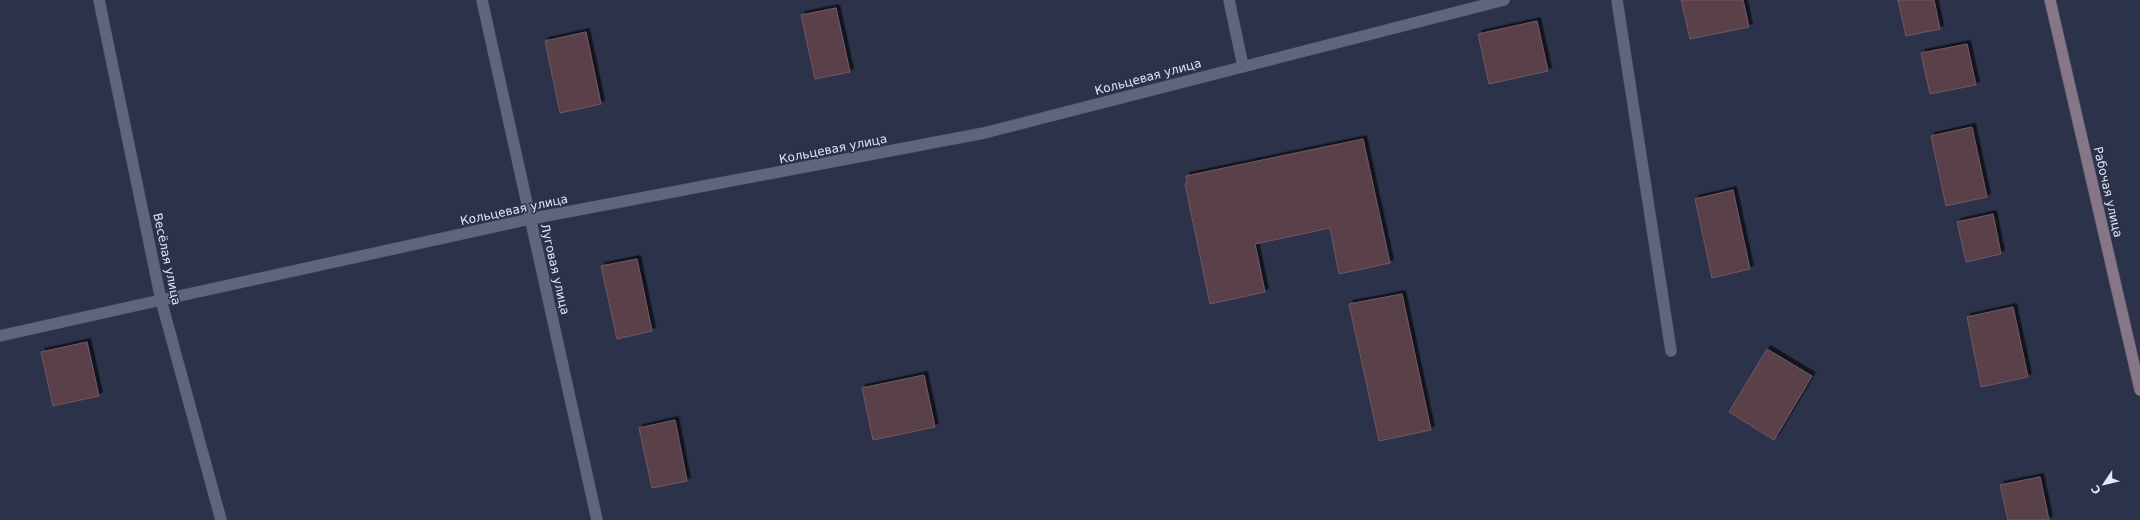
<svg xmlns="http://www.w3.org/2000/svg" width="2140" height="520" font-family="'DejaVu Sans',sans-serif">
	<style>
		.building { fill: #5a3f48; stroke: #745762; filter: url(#shadow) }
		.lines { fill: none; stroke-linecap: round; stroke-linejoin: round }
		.service-casing { stroke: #4a4f62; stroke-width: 12 }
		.minor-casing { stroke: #4a4f62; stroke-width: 12 }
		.secondary-casing { stroke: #4a4f62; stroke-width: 12 }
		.service { stroke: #5e667f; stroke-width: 11 }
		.minor { stroke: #5e667f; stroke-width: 11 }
		.secondary { stroke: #877588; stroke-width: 11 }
		.labels { text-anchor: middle; stroke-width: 3; stroke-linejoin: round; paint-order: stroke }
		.street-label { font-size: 12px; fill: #e2e7f5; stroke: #2c3249 }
	</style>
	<defs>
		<filter id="shadow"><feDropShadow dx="3.5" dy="-3.5" stdDeviation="0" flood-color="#0009"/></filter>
	</defs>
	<rect width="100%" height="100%" fill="#2c3249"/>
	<g class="building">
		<polygon points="1681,0 1743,0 1749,27 1690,39"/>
		<polygon points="1898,0 1934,0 1940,29 1906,36"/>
		<polygon points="836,8 850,72 815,79 801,15"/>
		<polygon points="1537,21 1548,71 1489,84 1478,34"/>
		<polygon points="586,32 601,104 560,113 545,41"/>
		<polygon points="1967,44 1976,85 1930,94 1921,53"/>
		<polygon points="1972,127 1987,197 1946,206 1931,136"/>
		<polygon points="1363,139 1390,263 1339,274 1330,228 1255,244 1265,292 1210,304 1185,184 1187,183 1186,176"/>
		<polygon points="1733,190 1750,269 1712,278 1695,199"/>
		<polygon points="1993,214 2001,254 1966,262 1957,222"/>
		<polygon points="637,259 652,331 617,339 601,266"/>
		<polygon points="1402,294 1431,430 1379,441 1349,304"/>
		<polygon points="2013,307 2028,377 1981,387 1967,317"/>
		<polygon points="87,342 99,396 53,406 41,352"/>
		<polygon points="1767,349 1812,376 1774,440 1729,412"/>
		<polygon points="924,375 935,427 873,440 862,388"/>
		<polygon points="675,420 687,481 652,488 639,428"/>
		<polygon points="2040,477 2049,520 2008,520 2000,485"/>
	</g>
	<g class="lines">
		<g class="service-casing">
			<g id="service">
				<polyline points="99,0 161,300 221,520"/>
				<polyline points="1229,0 1243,66"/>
				<polyline points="1617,0 1671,351"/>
				<polyline points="0,336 161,300"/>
			</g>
		</g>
		<g class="minor-casing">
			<g id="minor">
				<polyline points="482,0 597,520"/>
				<polyline points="161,300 530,219 984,133 1504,0"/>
			</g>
		</g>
		<g class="secondary-casing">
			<polyline id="secondary" points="2050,0 2140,390"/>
		</g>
		<use href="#service" class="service"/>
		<use href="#minor" class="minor"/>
		<use href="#secondary" class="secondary"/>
	</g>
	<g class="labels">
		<g class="street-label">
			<text transform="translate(1148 77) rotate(-15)" y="4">Кольцевая улица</text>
			<text transform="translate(833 149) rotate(-11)" y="4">Кольцевая улица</text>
			<text transform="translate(2108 192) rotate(77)" y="4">Рабочая улица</text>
			<text transform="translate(514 210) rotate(-12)" y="4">Кольцевая улица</text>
			<text transform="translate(167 259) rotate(78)" y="4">Весёлая улица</text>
			<text transform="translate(555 269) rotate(77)" y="4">Луговая улица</text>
		</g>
	</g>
	<g transform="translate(2104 484) rotate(235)" stroke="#2c3249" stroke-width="3" paint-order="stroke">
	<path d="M0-3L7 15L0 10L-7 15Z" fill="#e2e7f5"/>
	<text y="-6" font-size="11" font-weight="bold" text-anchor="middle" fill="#e2e7f5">С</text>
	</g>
</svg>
